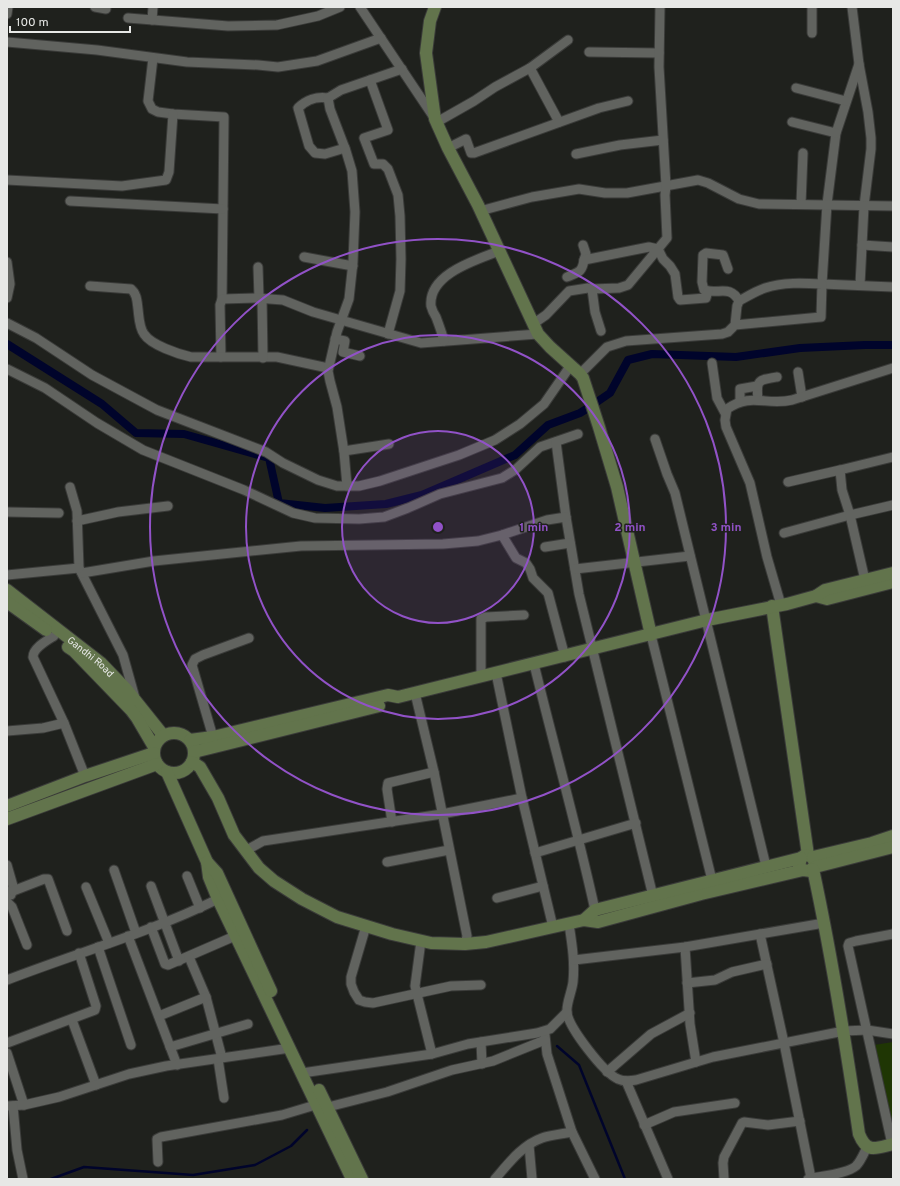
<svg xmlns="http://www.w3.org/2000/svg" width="900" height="1186" font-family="Overpass,sans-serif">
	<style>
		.green { fill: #1f3604 }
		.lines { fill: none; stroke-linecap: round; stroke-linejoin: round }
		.stream { stroke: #00042b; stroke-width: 2.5 }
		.canal { stroke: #00042b; stroke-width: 8 }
		.street-casing { stroke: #3a3b39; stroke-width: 11 }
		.secondary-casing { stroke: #3a3b39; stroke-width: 14 }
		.street { stroke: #61635f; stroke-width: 9 }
		.secondary { stroke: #62744c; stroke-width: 12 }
		.ring { fill: none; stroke: #9152c7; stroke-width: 2 }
		.labels { text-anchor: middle; stroke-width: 3; stroke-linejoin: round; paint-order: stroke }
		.street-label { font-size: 10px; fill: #e7e8e6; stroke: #1f211d }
		.centre { fill: #9152c7; stroke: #1f211d; stroke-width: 2 }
		.ring-label { font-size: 12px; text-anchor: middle; font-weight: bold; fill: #9152c7; stroke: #1f211d; stroke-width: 3; stroke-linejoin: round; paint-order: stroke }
	</style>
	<rect width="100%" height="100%" fill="#1f211d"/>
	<polygon class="green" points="893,1042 893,1126 891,1126 874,1045"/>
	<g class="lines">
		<g class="stream">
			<polyline points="557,1046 579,1065 625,1179"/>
			<polyline points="51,1179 84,1167 193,1175 255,1165 291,1146 307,1130"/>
		</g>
		<polyline class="canal" points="7,344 102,404 136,433 184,434 269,458 279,503 325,508 386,504 422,495 515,455 548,425 580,413 588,408 610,393 628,360 652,354 736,357 800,348 865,345 893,345"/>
		<g class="street-casing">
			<g id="street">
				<polyline points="95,7 106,9"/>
				<polyline points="360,7 433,116"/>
				<polyline points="852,7 859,64 868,112 871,138 871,149 864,206 860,285"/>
				<polyline points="7,14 8,7"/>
				<polyline points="128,18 228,26 277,25 318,16 340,7"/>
				<polyline points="152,20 153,7"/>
				<polyline points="812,33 812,7"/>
				<polyline points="7,42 97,50 187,62 258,65 278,67 317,61 381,38"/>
				<polyline points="589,52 659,53"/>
				<polyline points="153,58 148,101 152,109 158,112 173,114 224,117 222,299 220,305 221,357"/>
				<polyline points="859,64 836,133 827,204 822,284 893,287"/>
				<polyline points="530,68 559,122"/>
				<polyline points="370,80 388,130 364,138 374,164 383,164 388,169 398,195 400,216 401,259 400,291 388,334"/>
				<polyline points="796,88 846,101"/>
				<path d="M328,98C317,96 306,100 298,108L309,146L315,153L325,154L345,148"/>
				<polyline points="437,122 474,101 495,87 530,68 568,40"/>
				<polyline points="792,122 836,133"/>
				<polyline points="448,148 466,139 471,153 474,153 599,108 628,101"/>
				<polyline points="576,154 620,145 663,140"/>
				<polyline points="7,180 122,186 166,180 169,172 173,114"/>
				<polyline points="70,201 223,209"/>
				<polyline points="801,204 803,153"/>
				<polyline points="480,211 532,197 579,189 605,193 627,193 698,180 708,183 739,199 759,204 893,206"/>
				<polyline points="583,245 586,254 584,260"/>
				<polyline points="862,245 893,247"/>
				<polyline points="304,257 353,266"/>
				<polyline points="7,262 10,284 7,298"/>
				<polyline points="258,267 259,298"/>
				<path d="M728,269L723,255L706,253L703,255L702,282L704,290C718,295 730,284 739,301"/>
				<path d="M567,277C578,272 582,273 584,260L649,247L658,249L663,259L670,266L675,274L678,297L680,300L706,298L708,291"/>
				<path d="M90,286L131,289C137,294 137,301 138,309C139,317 139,327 144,334C151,345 178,354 191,357H277L328,368"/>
				<polyline points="592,289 619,288 628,285 667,238 665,195 666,186 659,67 660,7"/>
				<polyline points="262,298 263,358"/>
				<polyline points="222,299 256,298 283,300 313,312 421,343 538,334"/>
				<polyline points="7,323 36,338 92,375 157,410 266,452 283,463 318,480 337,486 359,486 380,481 459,455 495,440 520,424 544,404 571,365"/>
				<polyline points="533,324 546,315 569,291 588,288 592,289 595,312 601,331"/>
				<polyline points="335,339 345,341 343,352 360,356"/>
				<path d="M444,341C442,333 439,325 436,317C434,314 432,310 431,306C428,274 476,260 499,251"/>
				<polyline points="712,363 717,398 725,413"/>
				<polyline points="7,369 45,388 97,423 143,450 244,490 293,513 315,518 359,519 384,517 408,508 440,494 502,478 515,470 540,447 578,434"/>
				<polyline points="798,372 802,397"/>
				<path d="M580,374L607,347L626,341L722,334L728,332L735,325L821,317L822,284C803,283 783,282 765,288C756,291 748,296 739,301L737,306L735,325"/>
				<path d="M758,400C756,380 758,380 777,377"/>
				<polyline points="740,401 740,389 757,386"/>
				<polyline points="655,439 667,474 675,493 766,866"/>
				<polyline points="556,442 566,517 579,594 653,896"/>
				<polyline points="344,451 389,444"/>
				<polyline points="840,470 893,457"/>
				<polyline points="347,486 344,452 337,407 330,381 328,371 337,332 349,299 353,262 355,212 352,171 346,151 330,109 328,98 341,90 402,69"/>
				<polyline points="70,487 77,511 79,568 123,655 135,698"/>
				<polyline points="7,512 59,513"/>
				<polyline points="77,521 118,512 168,506"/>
				<polyline points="784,533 850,515 842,490 840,470 788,482"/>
				<polyline points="502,535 516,558 526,563 530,569 533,578 548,593 565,657"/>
				<polyline points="545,547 570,543"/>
				<polyline points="575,569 690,556"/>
				<polyline points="82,573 154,561 301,546 443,544 478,541 502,535 547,520 566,517"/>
				<polyline points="7,575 79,568"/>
				<polyline points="865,580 850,515 893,505"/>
				<path d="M781,605L767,557L750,483L726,427L725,420L727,409C751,392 766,406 792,400L893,368"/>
				<polyline points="651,635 712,880"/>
				<path d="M54,636C46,641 33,648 33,657L64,723L85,776"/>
				<path d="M534,664C554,746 577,828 595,910"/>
				<polyline points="496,673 522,798 553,927"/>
				<polyline points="481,677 481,619 486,617 524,615"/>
				<polyline points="415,693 434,772 467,936 465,944"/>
				<polyline points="7,731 43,728 64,723"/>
				<polyline points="213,737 192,665 195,659 203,655 249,638"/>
				<polyline points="392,822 387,789 388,783 434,772"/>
				<polyline points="245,851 263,841 442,814 522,798"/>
				<polyline points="535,853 636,823"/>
				<polyline points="387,862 449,850"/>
				<polyline points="7,865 13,886 11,895"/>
				<polyline points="114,870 136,933"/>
				<polyline points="187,876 200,908"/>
				<polyline points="151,886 179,961"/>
				<polyline points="86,887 109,943"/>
				<polyline points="13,891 44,879 48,879 67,931"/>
				<polyline points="497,898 543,886"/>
				<polyline points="7,902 12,907 27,945"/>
				<path d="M569,924C572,944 575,962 573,982C572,991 566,1004 567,1012C568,1027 604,1073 618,1079C624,1082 630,1081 636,1080L713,1057L844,1031L867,1030L893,1034"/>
				<polyline points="366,926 351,977 351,984 354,992 359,1000 365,1002 373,1003 451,986 481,985"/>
				<polyline points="151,927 165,964 168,965 235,936"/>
				<polyline points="760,934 784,1043 811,1178"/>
				<polyline points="128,936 177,1065"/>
				<polyline points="421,941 415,986 432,1054"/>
				<polyline points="98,947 131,1045"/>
				<polyline points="685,947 690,1024 696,1062"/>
				<polyline points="189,957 206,997 222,1058"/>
				<polyline points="574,960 685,947 824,923"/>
				<path d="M7,980C77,953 151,932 218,899"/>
				<polyline points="687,983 715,980 732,972 767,964"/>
				<polyline points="159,1016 206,997"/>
				<polyline points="72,1020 96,1085"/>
				<polyline points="545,1035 547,1054 572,1132 595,1179"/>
				<polyline points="481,1042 482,1064"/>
				<polyline points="7,1043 95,1010 96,1006 79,953"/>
				<polyline points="170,1047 248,1024"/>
				<polyline points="7,1053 24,1105"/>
				<polyline points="218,1059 224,1098"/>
				<polyline points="607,1072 651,1034 690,1013"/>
				<polyline points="302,1073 432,1054 468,1044 537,1033 550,1029 567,1012"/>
				<polyline points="626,1081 668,1179"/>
				<polyline points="7,1106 24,1105 59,1097 129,1074 166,1066 290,1048"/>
				<polyline points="13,1106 17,1150 23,1179"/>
				<polyline points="328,1107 387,1092 452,1070 493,1061 545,1040"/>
				<polyline points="644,1125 674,1112 735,1103"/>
				<polyline points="892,1144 848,946 849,943 856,941 893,934"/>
				<polyline points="529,1145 532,1179"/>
				<polyline points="158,1162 157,1139 161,1137 282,1115 322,1103"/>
				<path d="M495,1179C508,1164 522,1145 542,1138C551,1135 562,1134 572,1132"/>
				<polyline points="724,1179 723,1163 724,1157 742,1123 744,1122 768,1125 800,1121"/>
				<path d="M808,1179C820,1176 847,1174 856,1166C861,1161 864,1153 867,1147"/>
			</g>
		</g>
		<g class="secondary-casing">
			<g id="secondary">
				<polyline points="435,7 430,21 426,53 435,119 448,148 478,205 538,334 550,347 580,374 583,378 599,427 617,487 651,635"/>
				<path id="s1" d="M7,590L101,663L127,690L163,735"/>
				<polyline points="816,596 827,599 893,582"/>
				<polyline points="7,602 46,630"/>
				<polyline points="772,606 808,855"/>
				<polyline points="68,647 74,651 131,710 137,718 154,747"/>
				<circle cx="174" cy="753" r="20"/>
				<polyline points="190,740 213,737 388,695 398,697 707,620 787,604 816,596 825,590 893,573"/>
				<polyline points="194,752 379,706"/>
				<polyline points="192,762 200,767 218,798 234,835 259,868 274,881 302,899 337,917 392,934 431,943 465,944 486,942 584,920 598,922 701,894 803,870 811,871 815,865 813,857 805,855 801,858 799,866 803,870"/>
				<polyline points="167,772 207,862 209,877 218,899 352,1179"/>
				<polyline points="7,806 85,776 154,753"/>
				<polyline points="7,819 157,764"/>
				<polyline points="813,857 872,843 893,836"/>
				<polyline points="207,862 217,873 271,991"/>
				<polyline points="815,867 893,847"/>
				<path d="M813,869C832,957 846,1045 859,1134C867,1154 876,1148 893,1144"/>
				<polyline points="584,920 595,910 801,858"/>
				<polyline points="319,1090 362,1179"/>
			</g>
		</g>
		<use href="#street" class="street"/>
		<use href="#secondary" class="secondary"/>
	</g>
	<circle cx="438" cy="527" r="96" fill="#9152c7" fill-opacity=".12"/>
	<g class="ring">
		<circle cx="438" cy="527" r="96"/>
		<circle cx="438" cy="527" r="192"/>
		<circle cx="438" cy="527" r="288"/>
	</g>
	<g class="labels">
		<g class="street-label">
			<text dy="4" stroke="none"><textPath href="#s1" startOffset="107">Gandhi Road</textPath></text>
		</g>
	</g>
	<circle cx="438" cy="527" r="6" class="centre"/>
	<g class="ring-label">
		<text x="534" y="531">1 min</text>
		<text x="630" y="531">2 min</text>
		<text x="726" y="531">3 min</text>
	</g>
	<rect width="900" height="1186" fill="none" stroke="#e7e8e6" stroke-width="16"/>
	<path d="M10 26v6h120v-6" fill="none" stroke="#e7e8e6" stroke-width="2"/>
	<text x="16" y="26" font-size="12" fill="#e7e8e6" stroke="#1f211d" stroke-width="3" paint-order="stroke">100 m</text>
</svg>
